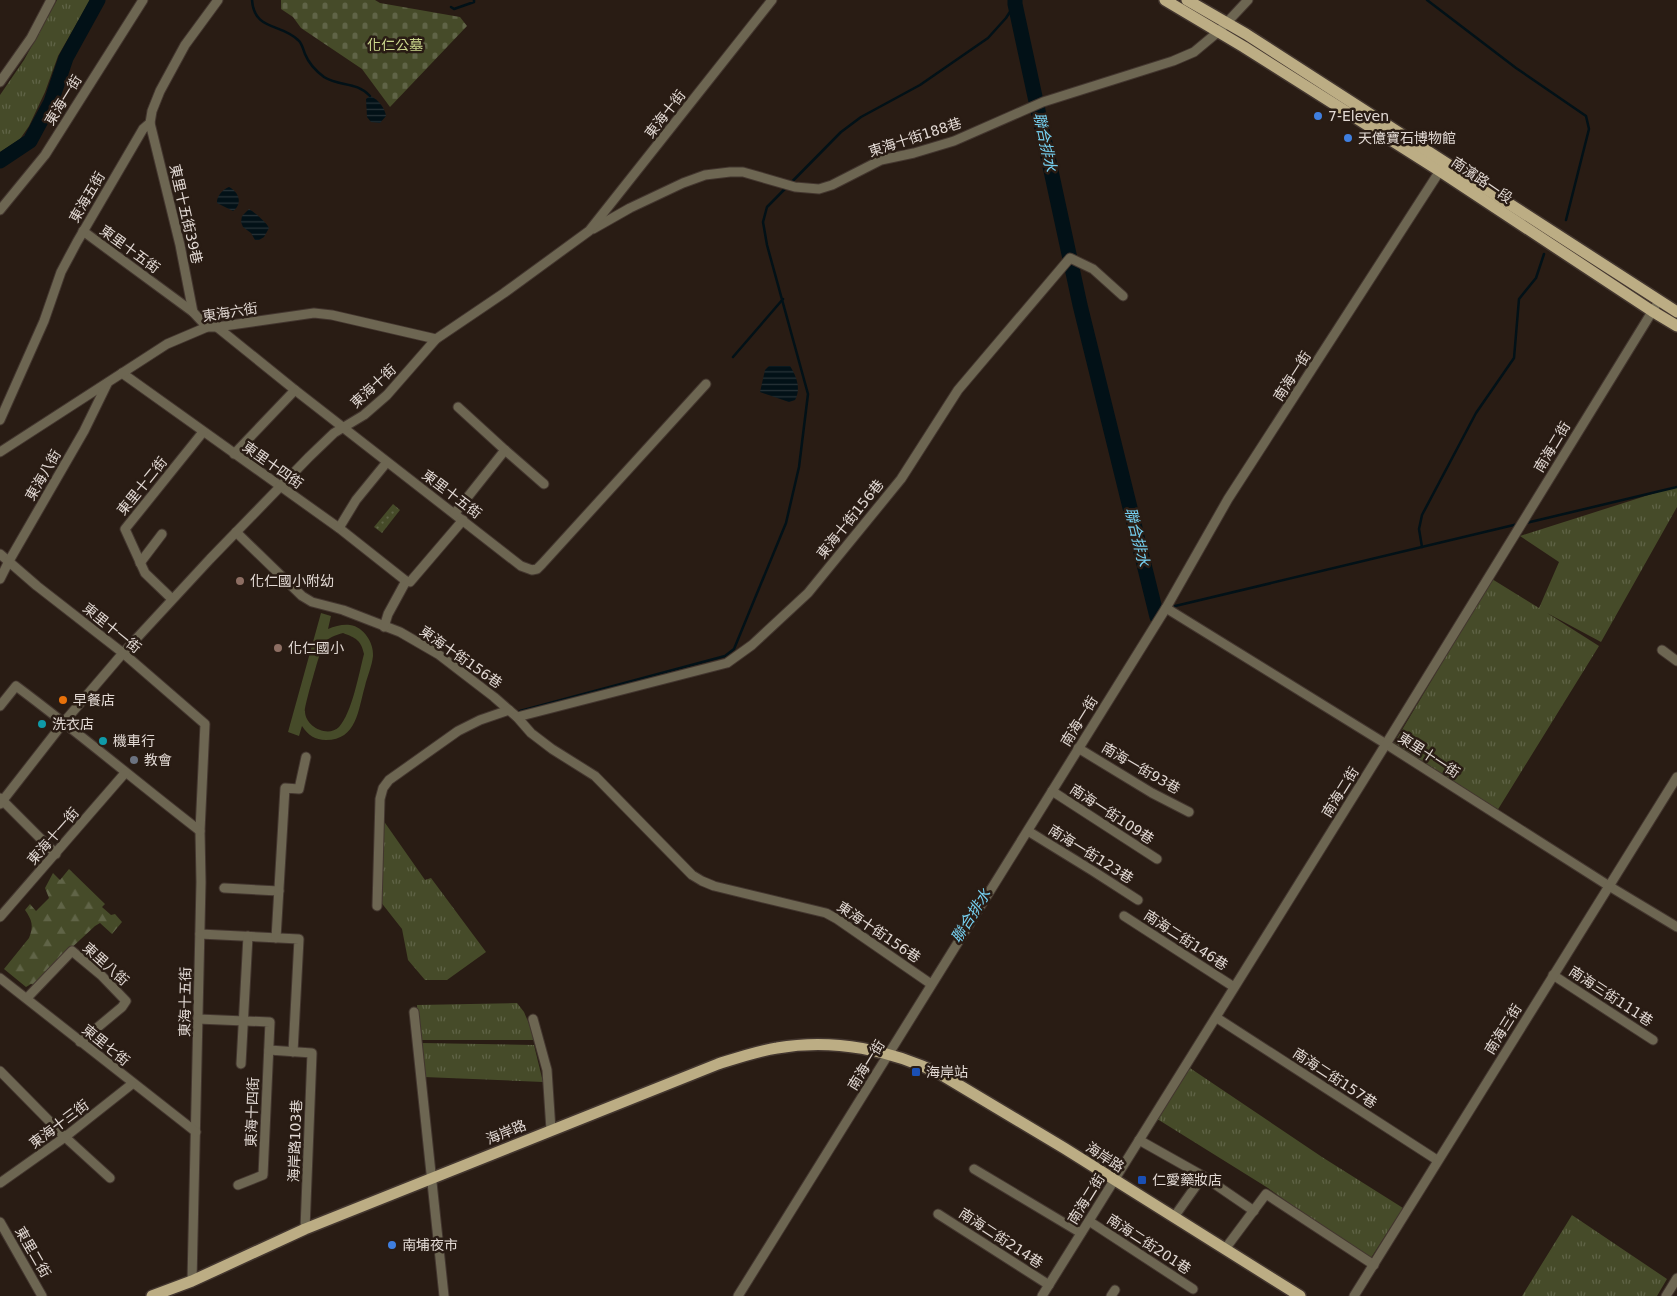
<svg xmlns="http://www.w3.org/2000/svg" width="1677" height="1296" font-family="'DejaVu Sans','Noto Sans TC',sans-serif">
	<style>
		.grass { fill: url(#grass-tufts) }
		.forest { fill: url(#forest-firs) }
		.cemetery { fill: url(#cemetery-stones) }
		.garden { fill: url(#garden-dots) }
		.pitch { fill: #464b29; fill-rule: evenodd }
		.water { fill: url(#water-rules) }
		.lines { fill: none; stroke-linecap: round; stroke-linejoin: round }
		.stream { stroke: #021117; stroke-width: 2.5 }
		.river { stroke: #021117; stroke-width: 15 }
		.minor-casing { stroke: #43362f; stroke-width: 11 }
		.major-casing { stroke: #43362f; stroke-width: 14 }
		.minor { stroke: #6d6652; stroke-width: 9 }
		.major { stroke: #bcad84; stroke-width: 11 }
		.shop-dot { fill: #3f7fe0; stroke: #291c14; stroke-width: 2 }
		.education-dot { fill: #8d6e63; stroke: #291c14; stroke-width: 2 }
		.food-dot { fill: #e8710a; stroke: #291c14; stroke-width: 2 }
		.culture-dot { fill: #0f9aa8; stroke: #291c14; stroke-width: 2 }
		.worship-dot { fill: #6b7280; stroke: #291c14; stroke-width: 2 }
		.transit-dot { fill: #1a4fb4; stroke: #291c14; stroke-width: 2 }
		.labels { text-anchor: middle; stroke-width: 5; stroke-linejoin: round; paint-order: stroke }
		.park-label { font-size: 14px; fill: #cbd78c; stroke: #291c14 }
		.street-label { font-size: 14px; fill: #e2d9d4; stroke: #291c14 }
		.poi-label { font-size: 14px; fill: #e2d9d4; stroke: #291c14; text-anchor: start }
		.water-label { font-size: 15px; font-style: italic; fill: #76d1f2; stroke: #291c14 }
	</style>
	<defs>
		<pattern id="grass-tufts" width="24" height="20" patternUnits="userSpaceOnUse" patternTransform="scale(1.25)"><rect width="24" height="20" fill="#464b29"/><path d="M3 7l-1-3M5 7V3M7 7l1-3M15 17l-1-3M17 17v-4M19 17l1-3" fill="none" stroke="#606447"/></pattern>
		<pattern id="forest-firs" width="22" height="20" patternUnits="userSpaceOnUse" patternTransform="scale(1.25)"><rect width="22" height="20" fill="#464b29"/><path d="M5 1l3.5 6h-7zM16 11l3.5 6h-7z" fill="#606447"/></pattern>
		<pattern id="cemetery-stones" width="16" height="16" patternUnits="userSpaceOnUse" patternTransform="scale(1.25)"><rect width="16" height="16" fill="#464b29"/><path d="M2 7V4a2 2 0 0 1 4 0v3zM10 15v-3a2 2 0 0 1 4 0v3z" fill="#606447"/></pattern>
		<pattern id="garden-dots" width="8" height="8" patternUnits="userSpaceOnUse" patternTransform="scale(1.25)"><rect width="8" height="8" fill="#464b29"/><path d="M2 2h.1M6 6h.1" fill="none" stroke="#606447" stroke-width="1.8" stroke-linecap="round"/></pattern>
		<pattern id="water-rules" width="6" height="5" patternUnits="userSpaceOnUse" patternTransform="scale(1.25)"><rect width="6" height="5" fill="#021117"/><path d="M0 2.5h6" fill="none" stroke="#273338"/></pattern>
	</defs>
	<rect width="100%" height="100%" fill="#291c14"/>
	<g class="grass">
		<polygon points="57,0 90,0 58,56 45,92 29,126 20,139 0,152 0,95 24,60"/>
		<polygon points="1677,486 1677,507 1601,642 1547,613 1599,646 1497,811 1390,750 1492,579 1539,608 1559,562 1520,536"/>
		<polygon points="383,820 425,880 431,878 486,952 447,980 425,980 408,960 402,929 380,901"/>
		<polygon points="517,1003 524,1012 536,1040 418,1040 417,1005"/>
		<polygon points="421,1043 534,1045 543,1082 424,1077"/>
		<polygon points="1187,1066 1322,1157 1403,1208 1369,1261 1268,1188 1154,1117"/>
		<polygon points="1566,1211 1667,1279 1657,1296 1522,1296 1572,1215"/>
	</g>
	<path class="forest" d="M69,869L105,904L102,907L111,915L115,914L122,922L112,934L100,923L95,926L67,952L36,986L31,984L26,987L4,969L29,938C34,926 32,920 25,910L30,904L36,911L49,898L45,888L53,873L60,880Z"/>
	<polygon class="cemetery" points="281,0 375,0 380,3 460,17 467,26 390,107 362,69 301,28 293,17 281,9"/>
	<polygon class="garden" points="393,504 400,510 382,533 374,527"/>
	<path class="pitch" d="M321,613L331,616L328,629C335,626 343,624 350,625C364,627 374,643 373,656C372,666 367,677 365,686C358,710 357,740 326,740C315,740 308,735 302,726L299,736L288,732ZM343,633C356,638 361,640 364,654C359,673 352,713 339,727C328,738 305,727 305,711C304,707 321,649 323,644C327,638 336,635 343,633Z"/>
	<g class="water">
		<path d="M370,96C378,99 385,108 386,116L380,123L371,122L367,117L366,99Z"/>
		<path d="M229,187C239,192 243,204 233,211L217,203C216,197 223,189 229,187Z"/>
		<path d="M249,209C254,212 267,223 269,228L264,237L259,240H255L251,233L243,227L241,222L242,216Z"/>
		<path d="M769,366H790C797,377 801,389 795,400L789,402L760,392L765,370Z"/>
	</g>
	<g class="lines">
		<g class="stream">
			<path d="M252,0C254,31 281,23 298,40C302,43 303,49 305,54C309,64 316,71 324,77C340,87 356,81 370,96"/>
			<polyline points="1427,0 1516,68 1586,116 1589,129 1566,220"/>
			<polyline points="451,7 454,9 474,2 474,0"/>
			<polyline points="733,357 783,299"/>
			<polyline points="1526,523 1677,487"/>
			<polyline points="1422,547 1419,529 1422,515 1476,413 1514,358 1519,299 1536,278 1544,254"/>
			<polyline points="1171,607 1518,524"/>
			<polyline points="520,711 725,656 734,649 786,523 799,467 808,394 767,245 763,222 767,207 841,132 861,117 920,85 988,38 1006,18 1015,4"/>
		</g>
		<g class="river">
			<polyline points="1015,0 1015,4 1080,305 1157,617"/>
			<polyline points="0,161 30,141 51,102 66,58 98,0"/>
		</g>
		<g class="minor-casing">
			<g id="minor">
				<polyline points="0,82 31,38 51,0"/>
				<polyline points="150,123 180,245 193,312"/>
				<polyline points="0,210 45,155 143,0"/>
				<polyline points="593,229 630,208 683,183 705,175 730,172 743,172 795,187 819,189 832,185 881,160 914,153 954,141 1043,102 1173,61 1194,52 1218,32 1248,0"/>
				<polyline points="83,231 193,312 207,327"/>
				<polyline points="217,327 295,390 521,566 532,570 537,569 542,564 706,384"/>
				<polyline points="122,373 339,528 406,581"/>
				<polyline points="458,407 505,450"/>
				<polyline points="0,420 44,321 61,272 77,242 143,129 150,123 152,111 160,91 185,45 218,0"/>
				<polyline points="0,452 167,344 207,327 217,327 314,313 332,315 436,339"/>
				<polyline points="234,454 295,390"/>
				<polyline points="455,513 505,450 544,484"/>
				<polyline points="339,528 356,500 387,462"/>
				<polyline points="236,532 302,596 312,602 343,610 400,632 438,654 494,697 517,717 531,733 552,749 595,776 692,875 702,881 714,886 826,913 837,919 931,984"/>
				<polyline points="0,554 37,586 123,653 205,724 200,831 201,882 192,1281"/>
				<polyline points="140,563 162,534"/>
				<polyline points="0,579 9,561 84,431 107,384"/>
				<polyline points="406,581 410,582 463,520"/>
				<polyline points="172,599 145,573 125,529 203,432"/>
				<polyline points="1166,608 1386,744 1609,886 1677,927"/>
				<polyline points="384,627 388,614 406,581"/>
				<polyline points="1662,650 1677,661"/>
				<path d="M0,706L16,686C79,733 138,783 200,831"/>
				<polyline points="517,717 727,663 752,645 808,593 901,479 958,390 1070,258 1093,269 1123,296"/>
				<polyline points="1078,748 1152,793 1189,812"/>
				<polyline points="1052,791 1157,859"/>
				<polyline points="0,798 56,854"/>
				<polyline points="0,804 64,722 123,653 210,559 309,457 334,433 364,415 387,395 436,339 504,293 589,231 772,0"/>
				<polyline points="1028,831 1093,871 1138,900"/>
				<polyline points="224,888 279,891"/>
				<polyline points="377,906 380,799 383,788 389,780 458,731 480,720 509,710"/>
				<polyline points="1124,916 1234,987"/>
				<polyline points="0,917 125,773"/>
				<polyline points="200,934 299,939 293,1052"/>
				<polyline points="276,938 285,788 299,789 306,757"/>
				<polyline points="1553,975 1653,1040"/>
				<polyline points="0,978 196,1132"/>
				<polyline points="27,998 72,951 101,975 126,1001 122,1007 80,1042"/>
				<polyline points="414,1012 444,1296"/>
				<polyline points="1217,1018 1437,1160"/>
				<polyline points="198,1019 270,1022 263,1175 238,1185"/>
				<polyline points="533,1019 547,1070 551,1130"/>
				<polyline points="269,1050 312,1053 305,1229"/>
				<polyline points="241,1064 248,936"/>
				<polyline points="0,1071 65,1137 110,1178"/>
				<polyline points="1139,1140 1203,1176 1254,1211"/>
				<polyline points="974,1169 1081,1233"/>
				<polyline points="0,1183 65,1137 132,1084"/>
				<polyline points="938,1214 1049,1285"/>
				<polyline points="1174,1217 1203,1176"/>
				<polyline points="1089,1221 1193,1289"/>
				<polyline points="0,1222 42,1296"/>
				<polyline points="1225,1249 1266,1194 1374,1265"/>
				<polyline points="738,1296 1166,608 1228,499 1443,166"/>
				<polyline points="1042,1296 1386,744 1655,307"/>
				<polyline points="1111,1296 1115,1290"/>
				<polyline points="1354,1296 1677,777"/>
				<polyline points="1666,1296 1677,1278"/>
			</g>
		</g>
		<g class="major-casing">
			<g id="major">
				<polyline points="1165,0 1244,47 1440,171 1652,311 1677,326"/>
				<polyline points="1187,0 1246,34 1677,312"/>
				<path d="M152,1296L192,1281L305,1229L718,1064C737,1058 757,1051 777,1048C834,1038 892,1050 942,1075L1064,1148L1300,1296"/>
			</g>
		</g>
		<use href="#minor" class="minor"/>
		<use href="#major" class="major"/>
	</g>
	<g class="shop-dot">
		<circle cx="1318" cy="116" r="5"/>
		<circle cx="1348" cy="138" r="5"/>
		<circle cx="392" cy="1245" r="5"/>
	</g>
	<g class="education-dot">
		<circle cx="240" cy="581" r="5"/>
		<circle cx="278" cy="648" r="5"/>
	</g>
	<circle class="food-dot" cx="63" cy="700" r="5"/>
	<g class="culture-dot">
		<circle cx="42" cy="724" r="5"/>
		<circle cx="103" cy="741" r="5"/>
	</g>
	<circle class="worship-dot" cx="134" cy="760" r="5"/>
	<g class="transit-dot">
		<rect x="911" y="1067" width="10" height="10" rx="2.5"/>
		<rect x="1137" y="1175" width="10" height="10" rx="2.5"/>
	</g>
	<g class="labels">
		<g class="park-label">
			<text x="395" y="50">化仁公墓</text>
		</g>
		<g class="street-label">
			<text transform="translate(63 100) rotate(-58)" y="5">東海一街</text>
			<text transform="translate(665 114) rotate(-52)" y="5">東海十街</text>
			<text transform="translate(915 137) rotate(-18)" y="5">東海十街188巷</text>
			<text transform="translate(1482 180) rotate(34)" y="5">南濱路一段</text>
			<text transform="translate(87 197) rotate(-60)" y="5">東海五街</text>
			<text transform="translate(186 214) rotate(77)" y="5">東里十五街39巷</text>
			<text transform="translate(130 249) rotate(36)" y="5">東里十五街</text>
			<text transform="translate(230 312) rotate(-9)" y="5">東海六街</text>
			<text transform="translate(1292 376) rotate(-57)" y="5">南海一街</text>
			<text transform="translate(373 386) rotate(-43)" y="5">東海十街</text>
			<text transform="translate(1552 447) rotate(-59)" y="5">南海二街</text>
			<text transform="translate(273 465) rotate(35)" y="5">東里十四街</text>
			<text transform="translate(43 475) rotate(-60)" y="5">東海八街</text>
			<text transform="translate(142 486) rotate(-51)" y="5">東里十二街</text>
			<text transform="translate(452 494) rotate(37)" y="5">東里十五街</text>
			<text transform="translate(850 519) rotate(-51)" y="5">東海十街156巷</text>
			<text transform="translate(112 628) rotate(39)" y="5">東里十一街</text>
			<text transform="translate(461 657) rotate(35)" y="5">東海十街156巷</text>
			<text transform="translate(1079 721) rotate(-58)" y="5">南海一街</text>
			<text transform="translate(1429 755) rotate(33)" y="5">東里十一街</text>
			<text transform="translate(1141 768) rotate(30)" y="5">南海一街93巷</text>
			<text transform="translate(1340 792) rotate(-58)" y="5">南海二街</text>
			<text transform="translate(1112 814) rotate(33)" y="5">南海一街109巷</text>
			<text transform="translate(53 836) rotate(-49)" y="5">東海十一街</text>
			<text transform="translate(1091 854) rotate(32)" y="5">南海一街123巷</text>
			<text transform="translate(879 932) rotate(34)" y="5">東海十街156巷</text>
			<text transform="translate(1186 940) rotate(33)" y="5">南海二街146巷</text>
			<text transform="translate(106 964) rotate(42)" y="5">東里八街</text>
			<text transform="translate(1611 996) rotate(33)" y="5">南海三街111巷</text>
			<text transform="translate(185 1002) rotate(-89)" y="5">東海十五街</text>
			<text transform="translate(1503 1029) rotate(-58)" y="5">南海三街</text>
			<text transform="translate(106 1045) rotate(39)" y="5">東里七街</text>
			<text transform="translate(866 1065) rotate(-58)" y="5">南海一街</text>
			<text transform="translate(1335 1078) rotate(33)" y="5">南海二街157巷</text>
			<text transform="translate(252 1112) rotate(-88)" y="5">東海十四街</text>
			<text transform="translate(59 1124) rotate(-37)" y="5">東海十三街</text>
			<text transform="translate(506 1132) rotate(-22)" y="5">海岸路</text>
			<text transform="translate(295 1141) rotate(-88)" y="5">海岸路103巷</text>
			<text transform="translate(1105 1157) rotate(33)" y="5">海岸路</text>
			<text transform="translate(1086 1199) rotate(-58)" y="5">南海二街</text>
			<text transform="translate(1001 1238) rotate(33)" y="5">南海二街214巷</text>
			<text transform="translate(1149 1244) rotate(33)" y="5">南海二街201巷</text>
			<text transform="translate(33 1252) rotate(60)" y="5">東里二街</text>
		</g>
		<g class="poi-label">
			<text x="1328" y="121">7-Eleven</text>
			<text x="1358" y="143">天億寶石博物館</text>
			<text x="250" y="586">化仁國小附幼</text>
			<text x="288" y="653">化仁國小</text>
			<text x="73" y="705">早餐店</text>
			<text x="52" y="729">洗衣店</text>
			<text x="113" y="746">機車行</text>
			<text x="144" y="765">教會</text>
			<text x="926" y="1077">海岸站</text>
			<text x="1152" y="1185">仁愛藥妝店</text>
			<text x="402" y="1250">南埔夜市</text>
		</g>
		<g class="water-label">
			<text transform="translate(1045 142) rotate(78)" y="5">聯合排水</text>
			<text transform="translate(1137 537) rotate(76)" y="5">聯合排水</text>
			<text transform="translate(971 916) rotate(-58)" y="5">聯合排水</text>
		</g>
	</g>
</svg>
